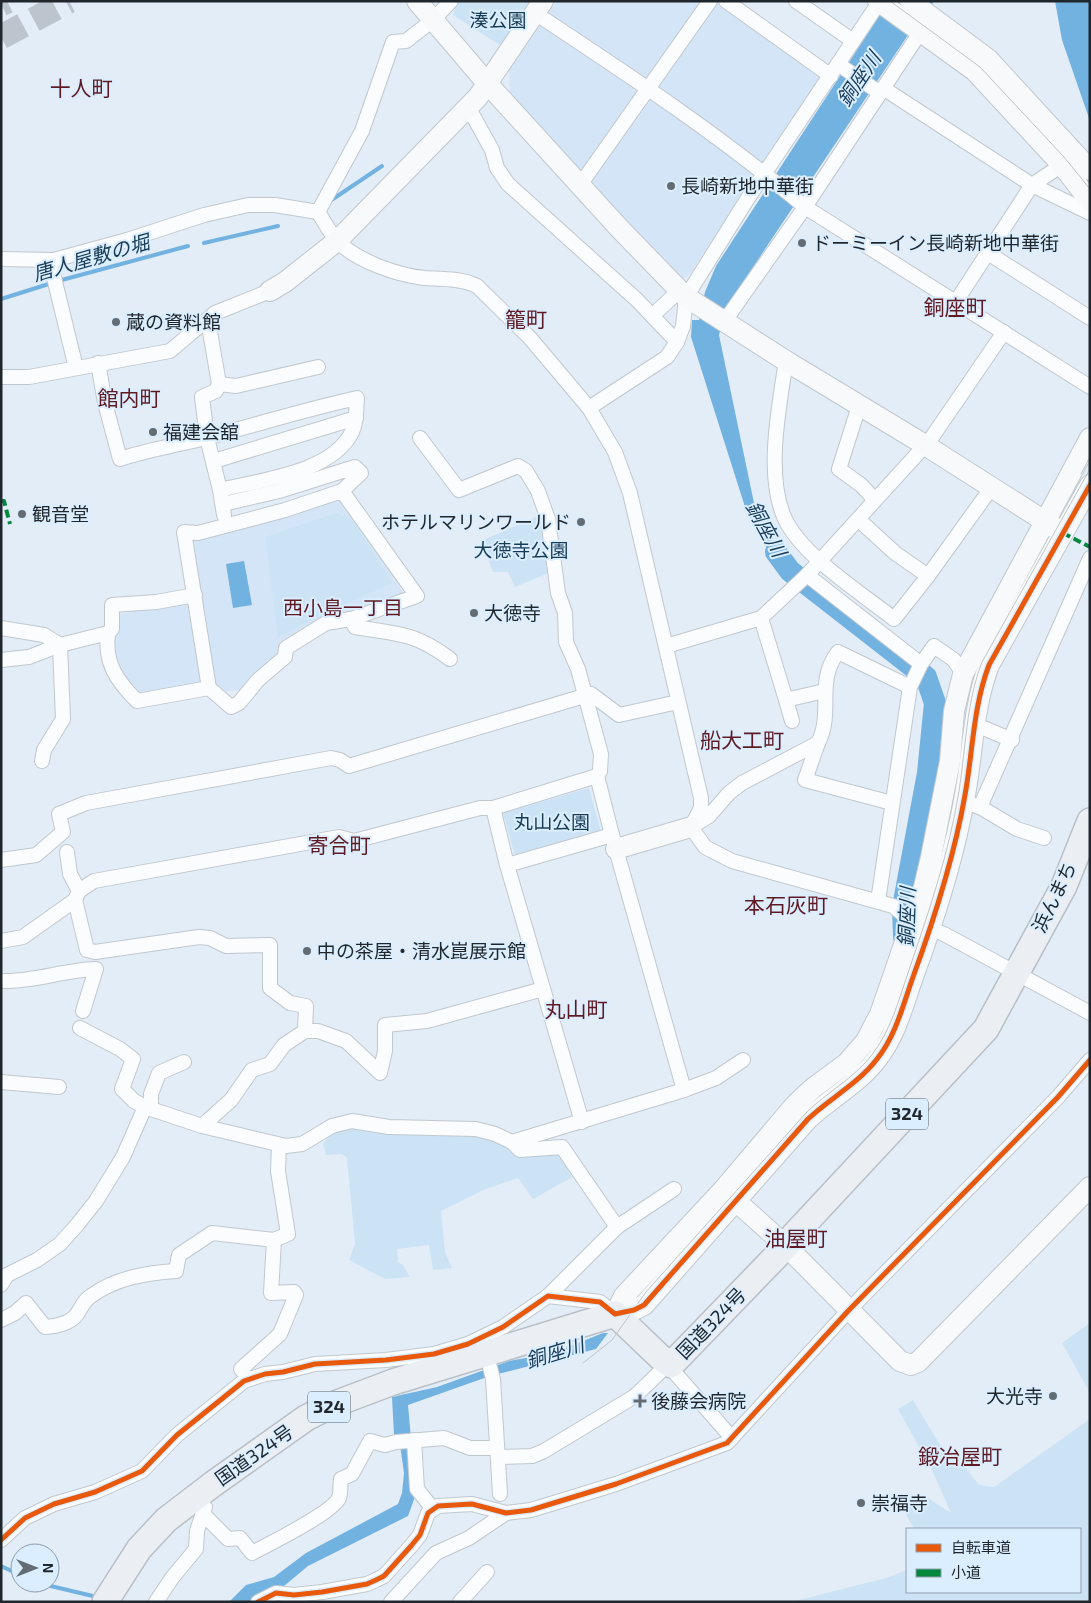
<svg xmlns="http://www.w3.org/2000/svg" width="1091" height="1603" font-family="'Exo 2','Noto Sans JP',sans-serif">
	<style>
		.built { fill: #d3e5f6 }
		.green { fill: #cce3f6 }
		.water { fill: #72b2e1 }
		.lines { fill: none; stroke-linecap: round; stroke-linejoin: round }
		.stream { stroke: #72b2e1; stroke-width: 4 }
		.river { stroke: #72b2e1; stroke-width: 22 }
		.highway-tunnel { stroke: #bcc5ce; stroke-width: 25; stroke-dasharray: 25 12; stroke-linecap: butt }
		.street-casing { stroke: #c0c8cf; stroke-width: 16 }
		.secondary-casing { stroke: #c0c8cf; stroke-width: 22 }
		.highway-casing { stroke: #b8bfc7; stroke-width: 28 }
		.street { stroke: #fbfcfe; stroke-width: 14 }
		.secondary { stroke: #f7f9fa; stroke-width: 20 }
		.highway { stroke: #ebeff3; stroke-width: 25 }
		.tram { stroke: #c1c4c7; stroke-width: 1 }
		.quiet { stroke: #00873e; stroke-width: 4; stroke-dasharray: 8 4; stroke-linecap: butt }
		.cycleway-casing { stroke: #dbeeff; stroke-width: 8 }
		.cycleway { stroke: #e8590c; stroke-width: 5 }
		.poi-dot { fill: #646c73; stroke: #dbeeff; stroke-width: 2 }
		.labels { text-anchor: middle; stroke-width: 4; stroke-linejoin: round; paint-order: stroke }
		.shield { fill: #dbeeff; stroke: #57636b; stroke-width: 1 }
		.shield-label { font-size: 18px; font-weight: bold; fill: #1f272c }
		.park-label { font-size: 19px; fill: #173b55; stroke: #dbeeff }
		.poi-label { font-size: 19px; fill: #1f272c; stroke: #dbeeff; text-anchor: start }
		.street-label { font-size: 19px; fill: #1f272c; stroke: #dbeeff }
		.water-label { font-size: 20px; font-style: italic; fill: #173b56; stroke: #dbeeff }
		.neighbourhood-label { font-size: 20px; fill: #5f1922; stroke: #dbeeff }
		.quarter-label { font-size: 21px; fill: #5f1922; stroke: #dbeeff }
	</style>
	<rect width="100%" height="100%" fill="#e3edf7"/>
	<g class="built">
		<polygon points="557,1 714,1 821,77 690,274 682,280 510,94 509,70"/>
		<polygon points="335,498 348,505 405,595 324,618 279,648 279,657 242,690 138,699 121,680 111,639 119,627 120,614 189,600 189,540"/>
	</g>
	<g class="green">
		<polygon points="458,1 535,1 503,47 453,15"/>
		<polygon points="336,513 353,521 392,583 313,619 278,638 265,537"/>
		<polygon points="540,515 549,573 515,587 508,572 493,572 481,541"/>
		<polygon points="589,788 601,832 515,856 503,813"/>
		<polygon points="355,1126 474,1134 561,1150 576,1175 533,1199 518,1178 481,1191 441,1211 445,1252 452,1268 433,1270 429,1245 397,1249 398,1262 403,1265 410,1277 385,1279 349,1260 355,1244 347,1158 342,1154 326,1155 323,1144 334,1129"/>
		<polygon points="1090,1323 1090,1393 1062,1343"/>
		<polygon points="913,1400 948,1458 966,1468 979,1485 994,1487 1090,1419 1090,1602 791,1602 886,1578 907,1570 907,1592 1080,1592 1080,1529 914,1529 902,1507 928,1498 951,1513 933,1472 898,1409"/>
	</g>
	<g class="water">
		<polygon points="889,1 934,1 920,23 908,35 727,306 719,335 754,503 768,534 797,575 791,578 765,545 745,507 691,337 692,320 699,320 705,292 716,266"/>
		<polygon points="1055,1 1090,1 1090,121 1062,40"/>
		<polygon points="244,561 252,605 233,608 226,564"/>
		<polygon points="603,1333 608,1333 596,1349 490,1376 408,1405 416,1494 408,1516 308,1566 278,1591 252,1602 229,1602 246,1585 274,1577 306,1553 398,1504 402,1493 404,1473 400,1445 394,1435 392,1397 437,1387 509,1361 553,1353"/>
	</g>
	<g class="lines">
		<g class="stream">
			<polyline points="330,201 382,166"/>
			<polyline points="204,243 278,226"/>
			<polyline points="58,281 188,246"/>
			<polyline points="1,299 52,283"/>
			<polyline points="1,1566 20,1575"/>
			<polyline points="38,1583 97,1597"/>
		</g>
		<g class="river">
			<polyline points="776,552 790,571 926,677 935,703 928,773 903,907 904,937"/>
			<path d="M797,1119C826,1085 861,1072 883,1030"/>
		</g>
		<g class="highway-tunnel">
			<polyline points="1,4 7,1"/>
			<polyline points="1,37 69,1"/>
		</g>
		<g class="street-casing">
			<g id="street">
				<polyline points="726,1 831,76"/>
				<polyline points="796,1 853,41"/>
				<path d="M535,13C627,74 720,135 805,207L1090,387"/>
				<polyline points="838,64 880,93"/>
				<polyline points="883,88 1032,185 1090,213"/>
				<polyline points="467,105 492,150 497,168 508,184 637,300 677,342"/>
				<polyline points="580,185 710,1"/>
				<path d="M318,212C324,221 330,233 337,241C357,261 397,275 424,278C441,279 461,278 477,286L530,338L589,408L615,452L630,493L701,798V808L691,827"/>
				<polyline points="318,212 362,131 393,42 406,41 433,20 451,1"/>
				<polyline points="988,253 1090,318"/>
				<polyline points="1,259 52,260"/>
				<polyline points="955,303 1032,185 1062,165"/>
				<polyline points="653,315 680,290"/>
				<polyline points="208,320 219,384"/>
				<polyline points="724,322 805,207 921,31"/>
				<path d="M786,361C779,407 765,476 785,519C802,556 863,594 894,619L928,576L992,487"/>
				<path d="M98,363L105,403L120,459C150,449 179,445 209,437C259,424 307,409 357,398C356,409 357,422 352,432C332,473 260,480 220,490"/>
				<polyline points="76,368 50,261 127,240 204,215 248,205 275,205 318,212"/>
				<polyline points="1,377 29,377 170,351 215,313 270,291"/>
				<polyline points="859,406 839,469 861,485 875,500"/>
				<polyline points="589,408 667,357 677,342 683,326 686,297 748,198 880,1"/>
				<polyline points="420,438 459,490 518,466 526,471 538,491 548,519 558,593 565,613 566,642 578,669 601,754 600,771 597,776 612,835 684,1090"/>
				<polyline points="214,461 356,418"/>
				<polyline points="223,504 279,491 355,467 361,473 342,491 285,510 198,533 184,532 209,688 231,707 239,703 258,680 285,657 286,648 326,623 351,619 417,596 342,491"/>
				<polyline points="224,515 220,490 207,438 202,397 216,391 219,384 236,386 318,367"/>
				<polyline points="859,520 895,553 928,576"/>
				<polyline points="807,575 921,664"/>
				<polyline points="761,618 786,700 824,691"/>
				<path d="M351,619L355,627C397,634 414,632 450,659"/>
				<polyline points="1,628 44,635 60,645"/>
				<path d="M108,633C104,663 117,681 137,701L209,688"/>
				<polyline points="666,646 761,618 807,575 930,440 1004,332"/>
				<polyline points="1,660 29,657 60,645 108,633 112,629 112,605 156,602 195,595"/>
				<polyline points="786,700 792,721"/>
				<polyline points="973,730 981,727 1012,740"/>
				<polyline points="818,743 805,780 892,803"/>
				<polyline points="42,761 44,750 63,719 60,645"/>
				<polyline points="964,802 980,807 1090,558"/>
				<polyline points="980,807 1017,829 1044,838"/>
				<polyline points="493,808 507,865 582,1122"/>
				<polyline points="691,827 705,847 732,861 893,906 912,922 944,934 1090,1013"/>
				<path d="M691,827L709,816L729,793L742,783L818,743C834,712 815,682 838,652L910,687"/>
				<polyline points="67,852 70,874 79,891"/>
				<polyline points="1,860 36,855 63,832 59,814 86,803 331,758 340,760 349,766 591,694 619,715 678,702"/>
				<polyline points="507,865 612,835"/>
				<polyline points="75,900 87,950 95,952 199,937 210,938 226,946 270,945 270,988 290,1003 306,1006 305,1031"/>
				<polyline points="878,901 910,687 921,664 934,646 954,660 963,674"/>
				<polyline points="1,941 23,937 75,900 79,891 94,881 339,837 354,841 480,808 493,808 597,776"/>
				<path d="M1,981C34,982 63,970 96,969L83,1011"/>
				<polyline points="80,1028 120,1049 133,1059 122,1089 134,1101 145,1107 202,1126 286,1146 302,1144 332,1126 352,1121 389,1127 476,1129 495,1134 512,1142 684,1090 716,1078 743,1060"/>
				<polyline points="1,1082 59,1087"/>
				<polyline points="151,1108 151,1094 159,1073 184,1062"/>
				<polyline points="202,1126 231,1100 252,1070 270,1064 284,1045 305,1031 318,1031 346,1041 380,1073 385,1051 385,1025 427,1021 543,989"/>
				<polyline points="512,1142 520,1150 562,1147 617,1227"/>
				<polyline points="1,1285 7,1275 37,1260 60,1244 77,1225 96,1201 123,1157 145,1107"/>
				<polyline points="548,1296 617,1227 674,1189"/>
				<path d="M1,1320L15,1313L26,1303L45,1327C55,1327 71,1323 77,1314C82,1307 83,1301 91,1296C115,1278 146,1273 176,1271L179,1255L212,1233L274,1240L288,1234L278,1171L279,1145"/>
				<polyline points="486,1352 493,1379 500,1494"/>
				<polyline points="243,1371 241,1369 280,1334 296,1295 294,1292 271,1293 274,1240"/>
				<polyline points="414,1440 417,1489 433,1509"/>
				<polyline points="498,1457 532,1456 544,1451 635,1396 663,1369 671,1365 675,1373 732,1438"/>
				<path d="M203,1514L228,1539L240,1538L252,1553C269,1544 332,1513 339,1498C341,1493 340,1485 341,1479L352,1474L370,1441L385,1445L396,1442L444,1438L470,1448H497"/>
				<polyline points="1,1540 25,1518 54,1504 95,1492 142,1471 177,1435 244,1381 265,1374 283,1372 315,1364 386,1360 434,1354 468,1344 503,1327 548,1296 600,1302 615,1314"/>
				<polyline points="156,1602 172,1578 196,1549 197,1531 205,1507"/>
				<polyline points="258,1602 276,1593 294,1595 322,1592 367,1584 376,1580 384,1576 411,1546 420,1535 428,1513 438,1506 472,1504 506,1513 531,1510 616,1484 727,1443 849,1310 1058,1097 1090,1060"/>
				<polyline points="391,1602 436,1553 469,1538 506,1513"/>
				<polyline points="460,1602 487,1572"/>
			</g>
		</g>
		<g class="secondary-casing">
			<g id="secondary">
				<polyline points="417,1 486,82 620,229 686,297 786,361 925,445 1057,529"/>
				<polyline points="878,1 975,71 1062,165 1090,201"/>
				<polyline points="910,1 988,59 1090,170"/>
				<polyline points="270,291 285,282 337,241 478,97 543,1"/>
				<polyline points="616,849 691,827"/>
				<polyline points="727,1193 786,1246 900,1361 911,1365 918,1362 1090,1187"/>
				<polyline points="615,1314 624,1296 723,1190 795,1105 813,1088 847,1063 866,1041 880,1014 924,887 931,857 950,761 954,711 963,674 1090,438"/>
				<path d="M615,1314L634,1310L644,1305L808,1119C830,1098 858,1084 877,1059C896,1035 903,1005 913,977C935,917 954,858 965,795C973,751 973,707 989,665L1090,485"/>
			</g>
		</g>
		<g class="highway-casing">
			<polyline id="highway" points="105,1602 139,1549 166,1520 213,1484 306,1418 332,1405 393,1382 615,1314 660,1357 671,1365 786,1246 794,1235 986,1029 1064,886 1090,821"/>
		</g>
		<use href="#street" class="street"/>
		<use href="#secondary" class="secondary"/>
		<use href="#highway" class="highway"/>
		<g class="tram">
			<polyline points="890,1 980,67 1064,157 1090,189"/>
			<polyline points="1081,474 1090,457"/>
			<path d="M583,1363L612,1340L646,1292L806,1113C827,1092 853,1079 871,1056C891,1031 899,999 909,970C929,911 949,853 959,791C966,747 966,704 982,662L1090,469"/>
		</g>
		<g class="quiet">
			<polyline points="1,501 4,501 10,524"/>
			<polyline points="1063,533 1090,547"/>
		</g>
		<g class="cycleway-casing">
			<g id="cycleway">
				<path d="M1,1540L25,1518L54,1504L95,1492L142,1471L177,1435L244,1381L265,1374L283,1372L315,1364L386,1360L434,1354L468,1344L503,1327L548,1296L600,1302L615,1314L634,1310L644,1305L808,1119C830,1098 858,1084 877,1059C896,1035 903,1005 913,977C935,917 954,858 965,795C973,751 973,707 989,665L1090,485"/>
				<polyline points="258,1602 276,1593 294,1595 322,1592 367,1584 376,1580 384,1576 411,1546 420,1535 428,1513 438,1506 472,1504 506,1513 531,1510 616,1484 727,1443 849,1310 1058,1097 1090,1060"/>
			</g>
		</g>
		<use href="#cycleway" class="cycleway"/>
	</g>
	<g class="poi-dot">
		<circle cx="671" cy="186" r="5"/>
		<circle cx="802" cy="243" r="5"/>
		<circle cx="116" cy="322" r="5"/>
		<circle cx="153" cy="432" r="5"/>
		<circle cx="22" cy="514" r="5"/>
		<circle cx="581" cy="522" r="5"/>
		<circle cx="474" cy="613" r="5"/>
		<circle cx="307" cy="951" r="5"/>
		<circle cx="1053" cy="1396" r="5"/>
		<path d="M637.5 1393.5h5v5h5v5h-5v5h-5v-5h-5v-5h5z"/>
		<circle cx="861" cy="1503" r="5"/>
	</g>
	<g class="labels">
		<g class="shield">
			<rect x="886" y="1098.5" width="42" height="31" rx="4"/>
			<rect x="308" y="1391.5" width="42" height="31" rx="4"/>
		</g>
		<g class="shield-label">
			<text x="907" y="1120">324</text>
			<text x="329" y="1413">324</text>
		</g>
		<g class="park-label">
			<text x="498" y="27">湊公園</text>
			<text x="521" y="557">大徳寺公園</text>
			<text x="552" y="829">丸山公園</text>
		</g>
		<g class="poi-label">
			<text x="681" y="193">長崎新地中華街</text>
			<text x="812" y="250">ドーミーイン長崎新地中華街</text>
			<text x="126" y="329">蔵の資料館</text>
			<text x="163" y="439">福建会舘</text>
			<text x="32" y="521">観音堂</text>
			<text x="571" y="529" text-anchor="end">ホテルマリンワールド</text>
			<text x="484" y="620">大徳寺</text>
			<text x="317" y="958">中の茶屋・清水崑展示館</text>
			<text x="1043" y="1403" text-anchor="end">大光寺</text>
			<text x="651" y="1408">後藤会病院</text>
			<text x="871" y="1510">崇福寺</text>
		</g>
		<g class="street-label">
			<text transform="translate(1054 897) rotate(-64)" y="7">浜んまち</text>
			<text transform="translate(711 1323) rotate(-46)" y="7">国道324号</text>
			<text transform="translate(254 1455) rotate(-35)" y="7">国道324号</text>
		</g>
		<g class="water-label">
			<text transform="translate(859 79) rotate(-56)" y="7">銅座川</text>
			<text transform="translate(91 258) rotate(-16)" y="7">唐人屋敷の堀</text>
			<text transform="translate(766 529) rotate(61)" y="7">銅座川</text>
			<text transform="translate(907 917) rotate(-88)" y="7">銅座川</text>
			<text transform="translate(555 1353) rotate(-17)" y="7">銅座川</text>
		</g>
		<g class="neighbourhood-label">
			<text x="343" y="615">西小島一丁目</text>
		</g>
		<g class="quarter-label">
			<text x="81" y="96">十人町</text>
			<text x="955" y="315">銅座町</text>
			<text x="526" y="327">籠町</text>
			<text x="129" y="406">館内町</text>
			<text x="742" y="748">船大工町</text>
			<text x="339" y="853">寄合町</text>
			<text x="786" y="913">本石灰町</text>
			<text x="576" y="1017">丸山町</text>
			<text x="796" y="1246">油屋町</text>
			<text x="960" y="1464">鍛冶屋町</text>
		</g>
	</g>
	<rect width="1091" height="1603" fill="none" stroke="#1f272c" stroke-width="5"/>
	<rect x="906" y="1528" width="175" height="65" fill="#dbeeff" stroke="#909eab"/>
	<rect x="916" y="1544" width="25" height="8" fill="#e8590c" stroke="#909eab"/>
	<text x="951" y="1553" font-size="15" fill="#1f272c">自転車道</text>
	<rect x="916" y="1569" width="25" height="8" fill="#00873e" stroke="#909eab"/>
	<text x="951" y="1578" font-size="15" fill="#1f272c">小道</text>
	<g transform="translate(35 1568) rotate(90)"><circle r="24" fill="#dbeeff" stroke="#909eab"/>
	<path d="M0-4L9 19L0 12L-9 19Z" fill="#646c73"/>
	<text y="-8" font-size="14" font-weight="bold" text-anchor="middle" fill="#1f272c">N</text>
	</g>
</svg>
